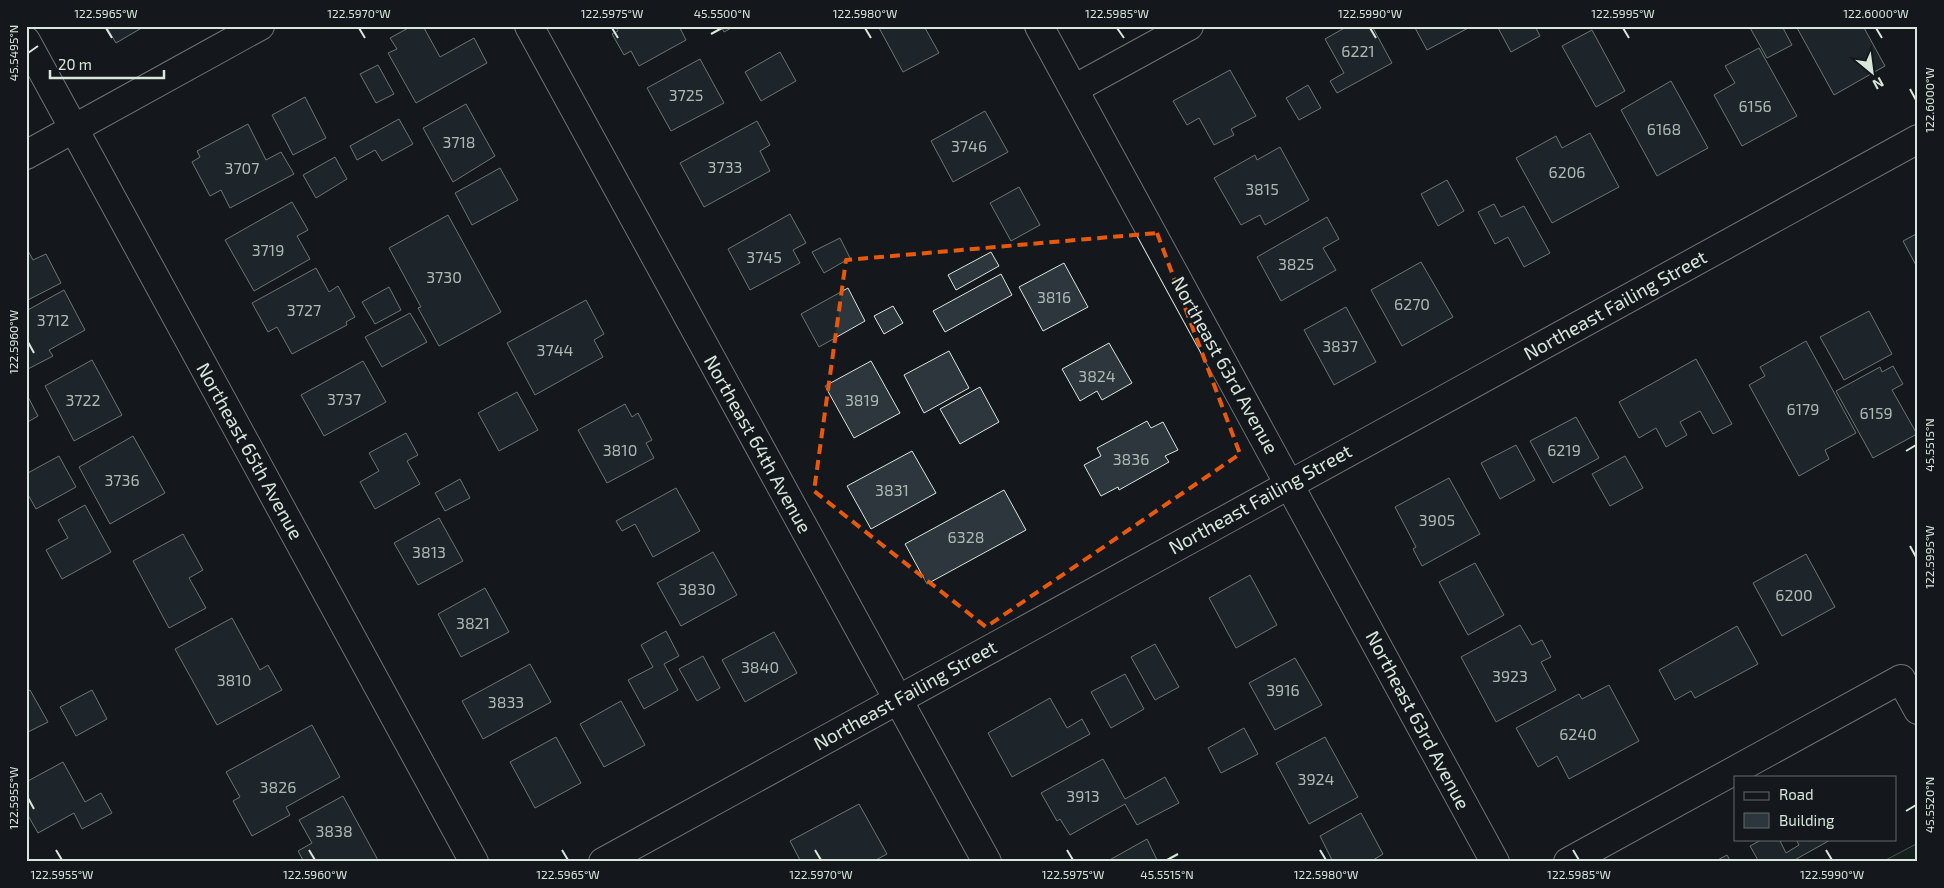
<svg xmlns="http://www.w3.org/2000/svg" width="1944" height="888" font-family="'Exo 2',sans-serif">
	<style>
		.green { fill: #1a2d24; stroke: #939e99 }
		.building { fill: #2c363c; stroke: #d8e6dc }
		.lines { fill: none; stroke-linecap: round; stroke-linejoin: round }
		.minor-casing { stroke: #d8e6dc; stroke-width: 30 }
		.minor { stroke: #14181c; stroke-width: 28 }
		.marked { fill: none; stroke: #e8590c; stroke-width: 4; stroke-dasharray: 10 6; stroke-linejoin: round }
		.ticks { fill: none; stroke: #d8e6dc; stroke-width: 2 }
		.labels { text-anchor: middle; stroke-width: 4; stroke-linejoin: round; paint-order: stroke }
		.number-label { font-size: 16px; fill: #adbab4 }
		.street-label { font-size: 19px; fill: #d8e6dc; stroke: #14181c }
		.neatline { fill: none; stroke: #d8e6dc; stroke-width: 2 }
		.ticks-label { font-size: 12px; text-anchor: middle; fill: #d8e6dc }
	</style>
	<rect width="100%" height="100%" fill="#14181c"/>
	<polygon class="green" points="1918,843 1918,862 1882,862"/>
	<g class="building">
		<polygon points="106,26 145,26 116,43"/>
		<polygon points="412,26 423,26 440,57 474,38 487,63 416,103 388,53 397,49 390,38"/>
		<polygon points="615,26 679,26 686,40 639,66 631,51 624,55 612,34 618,31"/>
		<polygon points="721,26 735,26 724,32"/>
		<polygon points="878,26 924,26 939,53 903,72"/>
		<polygon points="1348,26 1372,26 1392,63 1337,93 1330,81 1344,73 1325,39"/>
		<polygon points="1414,26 1472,26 1427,50"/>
		<polygon points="1497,26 1535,26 1540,36 1511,52"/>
		<polygon points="1749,26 1782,26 1792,45 1767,58"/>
		<polygon points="1796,26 1863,26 1885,66 1834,95"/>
		<polygon points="1592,30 1625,91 1596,107 1562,46"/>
		<polygon points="1759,48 1797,116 1742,146 1714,95 1735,83 1725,66"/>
		<polygon points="780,52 796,81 761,101 745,72"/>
		<polygon points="700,59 724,103 671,131 647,88"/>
		<polygon points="378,65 394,94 376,103 360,74"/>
		<polygon points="1230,70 1256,116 1231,129 1234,135 1214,145 1199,118 1187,125 1173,101"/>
		<polygon points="1671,81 1708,148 1657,176 1621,110"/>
		<polygon points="1308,85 1321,108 1299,120 1286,98"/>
		<polygon points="305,97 326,138 293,155 272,115"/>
		<polygon points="466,104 495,156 453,182 423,128"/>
		<polygon points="985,111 1008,152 953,182 931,141"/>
		<polygon points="399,119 413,144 382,161 375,150 357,160 350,146"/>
		<polygon points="757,121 770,145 760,151 770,171 704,207 680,163"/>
		<polygon points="248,124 266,160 281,152 294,174 230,208 221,190 210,196 192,162 200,157 197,151"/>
		<polygon points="1590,133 1619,187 1552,223 1516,158 1556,136 1562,148"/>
		<polygon points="1280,147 1309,200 1265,225 1260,215 1241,225 1214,178 1255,155 1257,160"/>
		<polygon points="335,157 347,179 316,198 303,175"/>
		<polygon points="500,168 518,200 472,225 455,193"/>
		<polygon points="1447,180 1464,211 1438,226 1421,194"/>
		<polygon points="1019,187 1040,225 1011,241 990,203"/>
		<polygon points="292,202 308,230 297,236 310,259 254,291 225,240"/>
		<polygon points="1494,204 1501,217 1524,206 1550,253 1524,267 1508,237 1495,244 1478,212"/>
		<polygon points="790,214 806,243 793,250 800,263 750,290 728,249"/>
		<polygon points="448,215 501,312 439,346 418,308 421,307 389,248"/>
		<polygon points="1327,217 1339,239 1323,248 1336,270 1281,301 1257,257"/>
		<polygon points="1918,233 1918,269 1903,241"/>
		<polygon points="840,238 850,258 824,273 812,252"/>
		<polygon points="26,247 33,260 46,254 61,283 26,301"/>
		<polygon points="991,252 999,266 956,290 948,275"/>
		<polygon points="1421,262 1453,317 1402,346 1371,290"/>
		<polygon points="1064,263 1088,307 1043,331 1019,287"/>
		<polygon points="316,268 329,292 338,286 355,317 346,322 347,325 292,354 277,327 268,332 252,303"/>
		<polygon points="1001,274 1012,295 945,332 933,311"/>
		<polygon points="389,287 401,310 375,324 362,302"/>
		<polygon points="848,288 865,321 819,347 801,314"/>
		<polygon points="64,290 85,330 49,350 53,356 26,370 26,311"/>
		<polygon points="586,300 604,334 594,340 603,357 535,395 507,343"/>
		<polygon points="893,306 903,323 884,334 874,316"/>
		<polygon points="1346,307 1376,362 1334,385 1304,330"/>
		<polygon points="1869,311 1892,354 1844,380 1820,337"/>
		<polygon points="410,313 427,342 382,367 365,337"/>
		<polygon points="1806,341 1856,433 1825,450 1829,459 1799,476 1749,385 1765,376 1760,367"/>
		<polygon points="1109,343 1132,383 1102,400 1097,391 1080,401 1062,369"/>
		<polygon points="949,351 969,388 924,413 904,375"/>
		<polygon points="1696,359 1732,424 1713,434 1700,411 1680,422 1687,435 1666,447 1656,428 1639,438 1619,402"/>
		<polygon points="92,360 122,415 74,441 45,386"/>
		<polygon points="363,361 386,402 324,436 301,395"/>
		<polygon points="871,361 900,413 854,438 825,386"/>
		<polygon points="1893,366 1903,384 1892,390 1917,434 1873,458 1836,391 1880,367 1882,372"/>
		<polygon points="980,387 999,422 960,444 940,409"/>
		<polygon points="517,392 538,430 499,451 478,413"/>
		<polygon points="26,393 38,416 26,423"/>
		<polygon points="625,404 632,417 638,413 652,440 646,443 654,458 607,483 578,430"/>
		<polygon points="1576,417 1599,458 1553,483 1530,441"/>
		<polygon points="1147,421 1151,428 1163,422 1178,450 1165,456 1169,462 1119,490 1118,487 1101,496 1084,465 1101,456 1097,448"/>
		<polygon points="406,433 418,455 407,461 420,484 375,509 360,482 379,471 369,453"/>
		<polygon points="133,436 165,493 110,524 79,467"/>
		<polygon points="1516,445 1535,480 1500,499 1481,463"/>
		<polygon points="912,451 936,493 871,529 847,486"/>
		<polygon points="59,456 76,487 36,509 26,491 26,474"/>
		<polygon points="1625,456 1643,488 1610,506 1592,474"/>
		<polygon points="1449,478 1480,534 1422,566 1413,549 1416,547 1395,507"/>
		<polygon points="460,479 470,498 445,511 435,493"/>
		<polygon points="676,488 700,531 653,557 635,524 622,531 616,521"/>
		<polygon points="1004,490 1026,530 927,584 905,544"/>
		<polygon points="85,505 111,552 62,579 46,550 68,538 58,520"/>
		<polygon points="439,518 463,561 418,585 394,543"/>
		<polygon points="183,534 203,570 189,578 206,608 169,628 133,561"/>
		<polygon points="713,552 737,595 681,626 657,583"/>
		<polygon points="1806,554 1835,607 1782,636 1753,583"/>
		<polygon points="1475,563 1504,615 1468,635 1439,582"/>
		<polygon points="1250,575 1277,625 1236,648 1209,598"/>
		<polygon points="485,588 509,632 461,657 438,614"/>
		<polygon points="232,618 260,670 268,665 282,690 217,725 175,649"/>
		<polygon points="1520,625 1532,645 1542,640 1551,657 1541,662 1556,690 1496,722 1461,657"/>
		<polygon points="1737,626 1758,664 1695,698 1691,691 1675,700 1659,670"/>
		<polygon points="666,631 679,656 664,664 678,690 644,709 628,680 653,667 641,645"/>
		<polygon points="774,632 797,673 745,702 722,660"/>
		<polygon points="1155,644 1179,687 1155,700 1131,657"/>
		<polygon points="703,656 720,688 697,701 679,669"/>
		<polygon points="1295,658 1322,705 1275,730 1249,683"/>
		<polygon points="530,664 551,702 483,739 462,701"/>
		<polygon points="1125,674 1144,709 1111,728 1091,692"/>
		<polygon points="1609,685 1639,741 1569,779 1557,756 1538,767 1516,728 1579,694 1582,699"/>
		<polygon points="30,690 48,722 26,733 26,692"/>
		<polygon points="92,690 107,719 76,736 60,707"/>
		<polygon points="1050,698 1067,728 1082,719 1090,734 1012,777 988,733"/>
		<polygon points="621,701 645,745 604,767 580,724"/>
		<polygon points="312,725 340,777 286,807 290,815 252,836 233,801 240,797 226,772"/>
		<polygon points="1244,728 1258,754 1221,773 1208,748"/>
		<polygon points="556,737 581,783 535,808 510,762"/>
		<polygon points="1325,737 1358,797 1309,824 1276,763"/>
		<polygon points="1103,759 1125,799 1165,777 1179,803 1137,825 1125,804 1070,835 1060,819 1057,821 1041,793"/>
		<polygon points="63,762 85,802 101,793 112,813 82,829 74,813 38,833 26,812 26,782"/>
		<polygon points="343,796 379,862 304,862 298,851 312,843 299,820"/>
		<polygon points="859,804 887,854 872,862 801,862 790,841"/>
		<polygon points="1361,813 1383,854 1370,862 1333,862 1320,836"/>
		<polygon points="1147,839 1158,862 1106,862"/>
		<polygon points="1763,839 1779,839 1786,853 1799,845 1796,839 1832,839 1791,862 1759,862 1750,846"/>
		<polygon points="1727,855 1731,862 1714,862"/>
	</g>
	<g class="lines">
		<g class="minor-casing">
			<g id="minor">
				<polyline points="529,26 987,862"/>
				<polyline points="1039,26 1495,862"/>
				<polyline points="26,41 474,862"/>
				<polyline points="1074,89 1189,26"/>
				<polyline points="26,155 260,26"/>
				<polyline points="603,862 1918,139"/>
				<polyline points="1568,862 1901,679 1918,710"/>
			</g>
		</g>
		<use href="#minor" class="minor"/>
	</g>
	<path d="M0 0H1944V888H0ZM1157,233L1240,454L986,627L814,491L846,260Z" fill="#14181c" fill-opacity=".55" fill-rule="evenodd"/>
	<path class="marked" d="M1157,233L1240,454L986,627L814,491L846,260Z"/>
	<path class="ticks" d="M106,28L112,38M359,28L365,38M612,28L618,38M865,28L871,38M1117,28L1124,38M1370,28L1376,38M1623,28L1629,38M1876,28L1882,38M711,34L722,28M28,53L38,46M1910,89L1916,100M28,342L34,353M1906,451L1916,445M1910,546L1916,557M28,798L34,809M1906,811L1916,805M56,850L62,860M309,850L315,860M562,850L568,860M815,850L821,860M1067,850L1073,860M1320,850L1326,860M1573,850L1579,860M1826,850L1832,860M1167,860L1178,854"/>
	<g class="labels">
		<g class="number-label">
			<text x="1358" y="57">6221</text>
			<text x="686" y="101">3725</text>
			<text x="1755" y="112">6156</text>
			<text x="1664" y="135">6168</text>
			<text x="459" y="148">3718</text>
			<text x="969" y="152">3746</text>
			<text x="725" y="173">3733</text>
			<text x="242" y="174">3707</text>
			<text x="1567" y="178">6206</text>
			<text x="1262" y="195">3815</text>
			<text x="268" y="256">3719</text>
			<text x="764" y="263">3745</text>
			<text x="1296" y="270">3825</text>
			<text x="444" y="283">3730</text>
			<text x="1054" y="303">3816</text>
			<text x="1412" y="310">6270</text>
			<text x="304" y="316">3727</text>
			<text x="53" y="326">3712</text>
			<text x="1340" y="352">3837</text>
			<text x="555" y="356">3744</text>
			<text x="1097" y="382">3824</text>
			<text x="344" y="405">3737</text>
			<text x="83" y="406">3722</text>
			<text x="862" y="406">3819</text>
			<text x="1803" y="415">6179</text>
			<text x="1876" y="419">6159</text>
			<text x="620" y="456">3810</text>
			<text x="1564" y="456">6219</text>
			<text x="1131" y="465">3836</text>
			<text x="122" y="486">3736</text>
			<text x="892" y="496">3831</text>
			<text x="1437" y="526">3905</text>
			<text x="966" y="543">6328</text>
			<text x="429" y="558">3813</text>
			<text x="697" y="595">3830</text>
			<text x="1794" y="601">6200</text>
			<text x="473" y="629">3821</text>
			<text x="760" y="673">3840</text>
			<text x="1510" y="682">3923</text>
			<text x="234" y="686">3810</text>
			<text x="1283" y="696">3916</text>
			<text x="506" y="708">3833</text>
			<text x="1578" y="740">6240</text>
			<text x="1316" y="785">3924</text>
			<text x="278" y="793">3826</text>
			<text x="1083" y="802">3913</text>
			<text x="334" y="837">3838</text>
		</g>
		<g class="street-label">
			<text transform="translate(1615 305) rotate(-29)" y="7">Northeast Failing Street</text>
			<text transform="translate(1225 365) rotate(61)" y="7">Northeast 63rd Avenue</text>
			<text transform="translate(758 444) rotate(61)" y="7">Northeast 64th Avenue</text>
			<text transform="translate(250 451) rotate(61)" y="7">Northeast 65th Avenue</text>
			<text transform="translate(1260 499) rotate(-29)" y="7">Northeast Failing Street</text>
			<text transform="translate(905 695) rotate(-29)" y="7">Northeast Failing Street</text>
			<text transform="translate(1418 720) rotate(62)" y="7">Northeast 63rd Avenue</text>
		</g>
	</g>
	<rect width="1944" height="888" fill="none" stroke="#14181c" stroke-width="55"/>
	<rect x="1734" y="776" width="162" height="65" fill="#14181c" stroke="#626a69"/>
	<rect x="1744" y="792" width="25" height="8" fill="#14181c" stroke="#626a69"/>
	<text x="1779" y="800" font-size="15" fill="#d8e6dc">Road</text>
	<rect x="1744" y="813" width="25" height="15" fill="#2c363c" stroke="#626a69"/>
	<text x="1779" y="826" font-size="15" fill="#d8e6dc">Building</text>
	<g transform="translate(1872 72) rotate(151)" stroke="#14181c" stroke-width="4" paint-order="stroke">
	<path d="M0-4L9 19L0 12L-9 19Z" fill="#d8e6dc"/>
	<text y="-8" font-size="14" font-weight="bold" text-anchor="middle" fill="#d8e6dc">N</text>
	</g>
	<path d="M50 70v8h114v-8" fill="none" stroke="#d8e6dc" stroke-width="2.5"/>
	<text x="58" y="70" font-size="15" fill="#d8e6dc" stroke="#14181c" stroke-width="4" paint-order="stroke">20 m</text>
	<rect x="28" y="28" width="1888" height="832" class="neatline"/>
	<g class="ticks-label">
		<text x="106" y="18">122.5965°W</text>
		<text x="359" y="18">122.5970°W</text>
		<text x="612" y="18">122.5975°W</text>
		<text x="722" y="18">45.5500°N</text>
		<text x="865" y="18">122.5980°W</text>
		<text x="1117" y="18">122.5985°W</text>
		<text x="1370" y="18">122.5990°W</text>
		<text x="1623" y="18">122.5995°W</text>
		<text x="1876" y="18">122.6000°W</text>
		<text transform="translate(14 53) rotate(-90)" y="4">45.5495°N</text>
		<text transform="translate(1930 100) rotate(-90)" y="4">122.6000°W</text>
		<text transform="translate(14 342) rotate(-90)" y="4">122.5960°W</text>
		<text transform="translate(1930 445) rotate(-90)" y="4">45.5515°N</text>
		<text transform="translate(1930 557) rotate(-90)" y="4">122.5995°W</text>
		<text transform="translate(14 798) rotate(-90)" y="4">122.5955°W</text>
		<text transform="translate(1930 805) rotate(-90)" y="4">45.5520°N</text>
		<text x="62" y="879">122.5955°W</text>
		<text x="315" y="879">122.5960°W</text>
		<text x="568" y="879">122.5965°W</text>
		<text x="821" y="879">122.5970°W</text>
		<text x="1073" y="879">122.5975°W</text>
		<text x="1167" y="879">45.5515°N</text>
		<text x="1326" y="879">122.5980°W</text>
		<text x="1579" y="879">122.5985°W</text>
		<text x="1832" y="879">122.5990°W</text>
	</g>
</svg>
